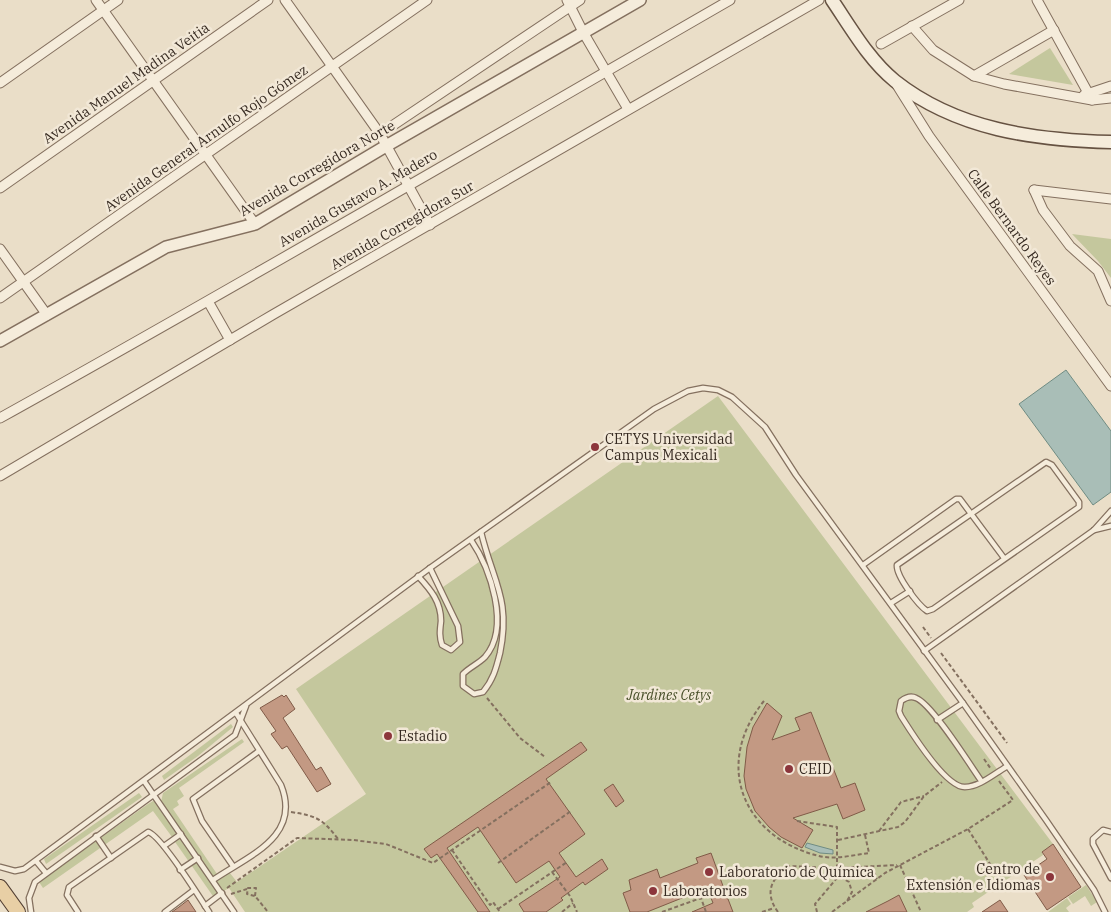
<svg xmlns="http://www.w3.org/2000/svg" width="1111" height="912" font-family="'IBM Plex Serif',serif">
	<style>
		.green { fill: #c4c79d }
		.water { fill: #a9beb7; stroke: #708c83 }
		.building { fill: #c39983; stroke: #805b48 }
		.lines { fill: none; stroke-linecap: round; stroke-linejoin: round }
		.service-casing { stroke: #84705f; stroke-width: 7 }
		.minor-casing { stroke: #84705f; stroke-width: 11 }
		.tertiary-casing { stroke: #84705f; stroke-width: 14 }
		.secondary-casing { stroke: #665242; stroke-width: 15 }
		.primary-casing { stroke: #523f33; stroke-width: 16 }
		.path { stroke: #84705f; stroke-width: 2; stroke-dasharray: 4 2.5; stroke-linecap: butt }
		.service { stroke: #f5ecdb; stroke-width: 4.5 }
		.minor { stroke: #f5ecdb; stroke-width: 9 }
		.tertiary { stroke: #f5ecdb; stroke-width: 11 }
		.secondary { stroke: #f5ecdb; stroke-width: 12 }
		.primary { stroke: #e8cfa5; stroke-width: 14 }
		.poi-dot { fill: #8c363c; stroke: #f2e8d7; stroke-width: 2 }
		.labels { text-anchor: middle; stroke-width: 5; stroke-linejoin: round; paint-order: stroke }
		.street-label { font-size: 14px; fill: #362a21; stroke: #f2e8d7 }
		.poi-label { font-size: 14px; fill: #362a21; stroke: #f2e8d7; text-anchor: start }
		.park-label { font-size: 14px; font-style: italic; fill: #49502a; stroke: #f2e8d7 }
	</style>
	<rect width="100%" height="100%" fill="#eadec8"/>
	<g class="green">
		<polygon points="1050,48 1073,85 1009,74"/>
		<polygon points="1072,234 1111,239 1111,278 1098,261"/>
		<polygon points="718,396 1053,844 1042,852 1043,855 1006,880 1003,877 999,881 1000,884 972,903 974,907 967,912 245,912 229,888 222,892 180,832 172,837 153,811 43,888 39,882 148,804 153,801 161,802 163,793 242,739 244,742 179,788 184,796 177,801 179,805 173,809 217,874 226,868 237,882 366,794 296,689"/>
		<polygon points="231,724 233,727 198,756 164,780 162,776"/>
		<polygon points="139,793 142,797 46,864 44,859"/>
		<polygon points="181,834 222,893 215,899 173,839"/>
		<polygon points="1086,885 1097,902 1091,906 1085,896 1073,904 1068,897"/>
		<polygon points="1067,898 1071,904 1066,908 1069,912 1048,912"/>
	</g>
	<g class="water">
		<polygon points="1066,370 1111,431 1111,492 1093,505 1019,404"/>
		<polygon points="807,843 833,850 833,854 820,853 805,847"/>
	</g>
	<g class="building">
		<polygon points="282,695 284,697 286,695 295,709 283,718 316,770 321,767 331,784 317,792 287,746 282,749 271,734 276,731 260,708"/>
		<polygon points="767,703 782,716 772,740 800,730 795,718 811,712 841,788 855,783 865,810 843,819 837,804 793,818 813,830 802,848 781,837 769,827 755,811 746,789 744,776 747,747 753,727"/>
		<polygon points="581,742 587,750 546,779 585,834 559,853 576,877 602,859 608,869 585,885 583,882 561,898 563,900 546,912 524,912 519,904 560,877 549,861 516,883 478,827 447,848 490,912 478,912 437,854 431,858 424,849"/>
		<polygon points="613,784 624,801 616,807 604,790"/>
		<polygon points="1053,844 1081,887 1047,910 1024,875 1047,859 1042,852"/>
		<polygon points="711,853 723,886 710,890 728,899 733,912 692,912 713,903 707,888 647,912 630,912 623,893 631,890 629,880 657,869 660,878 698,863 696,858"/>
		<polygon points="899,895 907,912 866,912 888,901"/>
		<polygon points="188,900 196,912 172,912 179,907"/>
		<polygon points="1000,900 1008,912 982,912"/>
	</g>
	<g class="lines">
		<g class="service-casing">
			<g id="service">
				<path d="M1046,462L1052,465L1079,502V507L933,609L927,611C918,605 896,576 897,565Z"/>
				<polyline points="1094,530 1111,526"/>
				<path d="M471,540C490,568 511,627 485,657C478,664 470,667 463,674V686L474,694L483,692C493,680 496,669 500,653C511,599 493,582 481,532"/>
				<polyline points="863,565 956,499 960,499 1004,558"/>
				<path d="M418,576C431,590 441,602 441,621C440,630 439,636 442,645L451,650L460,642L458,626L430,568"/>
				<polyline points="891,603 910,591"/>
				<polyline points="924,651 1094,530 1111,511"/>
				<polyline points="937,720 963,703"/>
				<polyline points="144,781 234,912"/>
				<path d="M982,782C970,765 932,704 916,698C910,695 905,698 901,701L899,711L901,716C911,732 946,788 965,787C979,787 994,774 1006,767"/>
				<polyline points="1111,832 1103,830 1093,839 1093,844 1111,878"/>
				<polyline points="96,836 111,858"/>
				<polyline points="164,846 181,834"/>
				<polyline points="36,861 46,873"/>
				<polyline points="233,866 202,821 193,799 259,751"/>
				<polyline points="0,867 15,871 24,869 430,568 654,409 688,391 703,388 718,390 732,397 765,427 796,475 963,703 1046,820 1094,890 1105,912"/>
				<polyline points="180,870 198,858"/>
				<path d="M213,880C248,856 302,837 281,785L236,713"/>
				<polyline points="205,906 222,893"/>
				<polyline points="31,912 29,898 35,882 235,735 246,706"/>
				<path d="M78,912L67,895L69,887L148,832C160,834 200,898 209,912"/>
				<polyline points="165,912 194,890"/>
			</g>
		</g>
		<g class="minor-casing">
			<g id="minor">
				<polyline points="96,0 255,224"/>
				<polyline points="285,0 380,134 430,225"/>
				<polyline points="567,0 583,32 628,109"/>
				<polyline points="1037,0 1092,100"/>
				<polyline points="912,26 933,50 974,76 1004,84 1092,100 1111,98"/>
				<polyline points="881,44 959,0"/>
				<polyline points="974,76 1054,30"/>
				<polyline points="0,83 118,0"/>
				<polyline points="897,85 929,136 1111,386"/>
				<polyline points="1084,95 1111,86"/>
				<polyline points="380,134 580,0"/>
				<polyline points="0,188 268,0"/>
				<polyline points="1034,190 1043,210 1070,246 1098,271 1111,301"/>
				<polyline points="1034,190 1111,199"/>
				<polyline points="0,249 47,315"/>
				<polyline points="0,298 427,0"/>
				<polyline points="209,303 230,340"/>
				<path d="M0,418C245,282 487,140 730,0"/>
				<polyline points="0,476 274,314 819,0"/>
			</g>
		</g>
		<g class="tertiary-casing">
			<polyline id="tertiary" points="0,341 166,247 255,224 386,146 640,0"/>
		</g>
		<g class="secondary-casing">
			<path id="secondary" d="M832,0C851,28 869,60 895,81C957,130 1035,140 1111,142"/>
		</g>
		<g class="primary-casing">
			<polyline id="primary" points="0,887 18,912"/>
		</g>
		<g class="path">
			<polyline points="923,627 931,638"/>
			<polyline points="941,653 1007,743"/>
			<polyline points="487,698 520,738 545,757"/>
			<path d="M764,701C713,764 742,837 819,856C835,860 853,855 869,853L865,835"/>
			<polyline points="984,759 991,769"/>
			<path d="M291,812C316,816 322,818 338,839"/>
			<polyline points="797,821 837,827 837,878 815,904 817,912"/>
			<polyline points="968,829 1002,883"/>
			<polyline points="879,831 901,802 924,796"/>
			<polyline points="838,840 898,827 905,822 924,796 942,782"/>
			<polyline points="452,850 490,905 493,902 500,912"/>
			<polyline points="498,863 571,811"/>
			<polyline points="900,865 921,912"/>
			<polyline points="871,866 877,879"/>
			<polyline points="552,872 570,896 577,912"/>
			<polyline points="227,888 297,838 353,840 386,844 433,863 551,782"/>
			<polyline points="231,894 247,889"/>
			<polyline points="255,896 256,888 248,888 247,894 255,896 268,912"/>
			<polyline points="847,901 885,873 968,829 1013,800 999,781"/>
			<polyline points="498,909 567,862"/>
			<polyline points="562,912 573,903"/>
			<polyline points="662,912 701,898 706,912"/>
			<polyline points="762,912 774,908"/>
			<path d="M778,912C764,893 771,879 788,866L837,868L897,865"/>
			<polyline points="832,912 847,901 852,892 849,882 837,875"/>
		</g>
		<use href="#service" class="service"/>
		<use href="#minor" class="minor"/>
		<use href="#tertiary" class="tertiary"/>
		<use href="#secondary" class="secondary"/>
		<use href="#primary" class="primary"/>
	</g>
	<g class="poi-dot">
		<circle cx="595" cy="447" r="5"/>
		<circle cx="388" cy="736" r="5"/>
		<circle cx="789" cy="769" r="5"/>
		<circle cx="709" cy="872" r="5"/>
		<circle cx="1050" cy="877" r="5"/>
		<circle cx="653" cy="891" r="5"/>
	</g>
	<g class="labels">
		<g class="street-label">
			<text transform="translate(126 83) rotate(-35)" y="5">Avenida Manuel Madina Veitia</text>
			<text transform="translate(206 138) rotate(-35)" y="5">Avenida General Arnulfo Rojo Gómez</text>
			<text transform="translate(317 168) rotate(-30)" y="5">Avenida Corregidora Norte</text>
			<text transform="translate(358 198) rotate(-30)" y="5">Avenida Gustavo A. Madero</text>
			<text transform="translate(402 225) rotate(-30)" y="5">Avenida Corregidora Sur</text>
			<text transform="translate(1012 227) rotate(54)" y="5">Calle Bernardo Reyes</text>
		</g>
		<g class="poi-label">
			<text x="605" y="444">CETYS Universidad<tspan x="605" dy="16">Campus Mexicali</tspan></text>
			<text x="398" y="741">Estadio</text>
			<text x="799" y="774">CEID</text>
			<text x="1040" y="874" text-anchor="end">Centro de<tspan x="1040" dy="16">Extensión e Idiomas</tspan></text>
			<text x="719" y="877">Laboratorio de Química</text>
			<text x="663" y="896">Laboratorios</text>
		</g>
		<g class="park-label">
			<text x="669" y="700">Jardines Cetys</text>
		</g>
	</g>
</svg>
